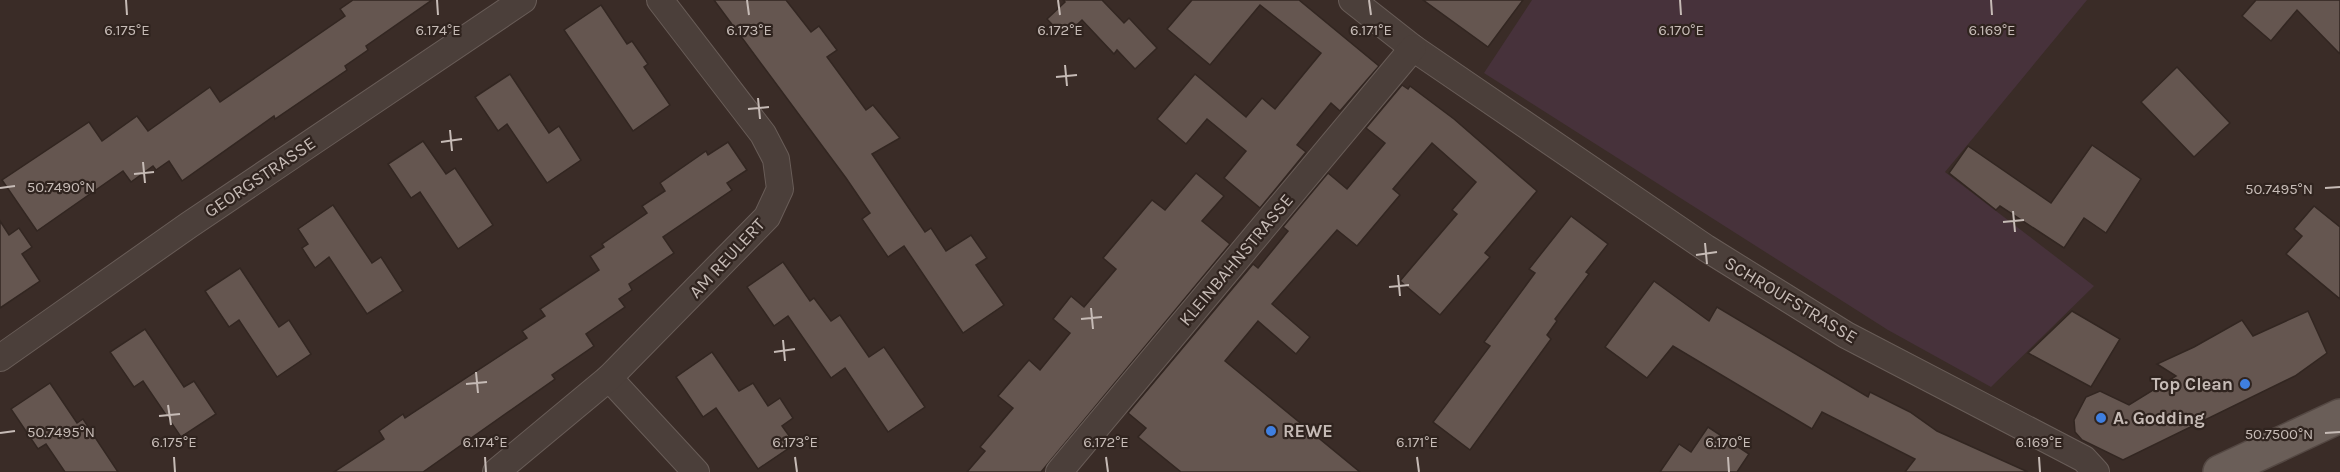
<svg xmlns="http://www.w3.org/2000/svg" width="2340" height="472" font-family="Karla,sans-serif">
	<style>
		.green { fill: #47323b }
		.building { fill: #655650; stroke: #322621; stroke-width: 1.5 }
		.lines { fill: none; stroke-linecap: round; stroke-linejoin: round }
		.street-casing { stroke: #695d58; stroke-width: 28 }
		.primary-casing { stroke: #544843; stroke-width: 36 }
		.street { stroke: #4b3f3a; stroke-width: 26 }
		.primary { stroke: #6a5e58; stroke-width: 33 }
		.ticks { fill: none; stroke: #c6bbb6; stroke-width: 2 }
		.shop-dot { fill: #3f7fe0; stroke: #30241f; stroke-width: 2 }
		.labels { text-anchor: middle; stroke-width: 4.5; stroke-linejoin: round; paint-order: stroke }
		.street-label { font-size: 18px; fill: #c6bbb6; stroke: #30241f }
		.poi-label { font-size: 18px; font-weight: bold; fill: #c6bbb6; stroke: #30241f; text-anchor: start }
		.ticks-label { font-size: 15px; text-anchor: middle; fill: #c6bbb6; stroke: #30241f; stroke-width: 4.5; stroke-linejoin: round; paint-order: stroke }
	</style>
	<rect width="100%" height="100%" fill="#3a2c27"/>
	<polygon class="green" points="1532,0 2087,0 1945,172 2094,286 1991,387 1888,330 1484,73"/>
	<g class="building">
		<polygon points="353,0 432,0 366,46 368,50 345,66 347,70 275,119 274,116 182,181 169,161 156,170 153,166 131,182 123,171 37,231 2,180 89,122 102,141 137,116 148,131 210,87 220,102 345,16 340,9"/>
		<polygon points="714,0 786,0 811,32 819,26 837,50 827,57 866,110 873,105 900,138 872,154 925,232 931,228 946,251 971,235 987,258 976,265 1004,305 963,333 904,246 888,257 862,219 870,213 846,178"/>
		<polygon points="1063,0 1102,0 1124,23 1129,18 1157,48 1135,69 1117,50 1114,54 1082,20 1064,37 1047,19 1065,2"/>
		<polygon points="1192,0 1299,0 1379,66 1340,111 1331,103 1297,145 1306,152 1260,208 1224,178 1246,151 1207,119 1186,144 1157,119 1195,74 1246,117 1262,98 1275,109 1321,53 1260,5 1210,65 1167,29"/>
		<polygon points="1423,0 1523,0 1488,47"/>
		<polygon points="2256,0 2340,0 2340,54 2297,10 2271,41 2242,16"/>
		<polygon points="601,5 627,44 632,41 648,64 644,67 670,105 633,131 564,30"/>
		<polygon points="2177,67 2230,123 2194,157 2141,102"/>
		<polygon points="510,74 549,133 559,126 581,160 547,183 507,124 498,131 475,97"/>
		<polygon points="1402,85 1408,89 1410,86 1454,119 1537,191 1485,253 1490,257 1440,315 1400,281 1457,214 1452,210 1476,182 1432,143 1393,189 1400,195 1357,246 1337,230 1272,304 1310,337 1296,354 1258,321 1225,361 1360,472 1181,472 1138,437 1146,428 1128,413 1253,264 1258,268 1288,231 1283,227 1328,173 1347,189 1385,143 1366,128"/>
		<polygon points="423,141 446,174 455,168 493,225 458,249 420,192 411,198 388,164"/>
		<polygon points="728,142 747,170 727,183 732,190 663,237 674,253 629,284 632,290 619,299 625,307 586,334 594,346 552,375 555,379 423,472 334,472 384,439 379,431 403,414 405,418 527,338 522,331 545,316 540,309 599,270 590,256 604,247 602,244 647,213 642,206 665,191 660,183 706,151 708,155"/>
		<polygon points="2092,145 2141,179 2106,233 2084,218 2064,248 2000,206 1996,210 1949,173 1968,146 2051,203"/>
		<polygon points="1196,173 1224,196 1202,221 1230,244 1041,472 967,472 985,451 980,447 1013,408 998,396 1029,360 1040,370 1070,333 1053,319 1071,296 1084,307 1116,269 1103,258 1152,200 1165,210"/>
		<polygon points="333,205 372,263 381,257 403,291 367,314 329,257 315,268 302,248 308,244 298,229"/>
		<polygon points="2314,206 2340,227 2340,299 2286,254 2302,236 2294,229"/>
		<polygon points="1571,216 1608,244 1586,272 1589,274 1555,319 1557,321 1547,335 1551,339 1470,450 1433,422 1490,346 1484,342 1535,273 1529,269"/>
		<polygon points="0,221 9,235 19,228 32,247 22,254 40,281 0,308"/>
		<polygon points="783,262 810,301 814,298 831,321 840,315 869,357 884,347 925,407 888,432 845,368 831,378 788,316 774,326 747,287"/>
		<polygon points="240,268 279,327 289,320 311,354 277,377 239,320 229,327 205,291"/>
		<polygon points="1654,281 1709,321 1717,307 1868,397 1870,392 1910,412 1937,431 2028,472 1905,472 1915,459 1822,412 1812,429 1673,346 1647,378 1605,347"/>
		<polygon points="2072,311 2120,339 2091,387 2028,353"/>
		<polygon points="2308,311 2327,353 2295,376 2123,460 2082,440 2075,432 2074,420 2086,397 2100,391 2129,405 2176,376 2157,364 2194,347 2242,320 2253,336"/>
		<polygon points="145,329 184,387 194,381 216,414 181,437 143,381 134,387 110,352"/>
		<polygon points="712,352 739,391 753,383 768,406 780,398 793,418 782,426 795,444 758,469 716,408 703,417 676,377"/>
		<polygon points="50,383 77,423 83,419 118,472 65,472 46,444 38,449 11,409"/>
		<polygon points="1708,427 1749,454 1737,472 1660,472 1679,444 1691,452"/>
	</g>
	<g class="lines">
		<g class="street-casing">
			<g id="street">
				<polyline points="1352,0 1413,48 1706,248 1846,335 2084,459 2096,472"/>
				<polyline points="0,358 189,225 523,0"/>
				<polyline points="609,378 696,472"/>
				<polyline points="496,472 609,378 767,217 780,189 776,159 763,134 660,0"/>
				<polyline points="1059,472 1413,48"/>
			</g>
		</g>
		<g class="primary-casing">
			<polyline id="primary" points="2220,472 2340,416"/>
		</g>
		<use href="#street" class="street"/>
		<use href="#primary" class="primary"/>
	</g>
	<path class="ticks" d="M126,0L127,15M437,0L438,15M747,0L749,15M1058,0L1060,15M1369,0L1371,15M1680,0L1681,15M1991,0L1992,15M1065,65L1067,86M1056,77L1077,75M758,98L760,119M748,109L769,107M450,130L452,151M441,142L462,139M143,162L145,183M134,174L154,172M0,188L15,186M2325,188L2340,187M2013,211L2015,232M2003,222L2024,220M1705,243L1707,264M1696,255L1717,252M1398,275L1400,296M1389,287L1409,285M1091,308L1093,329M1081,319L1102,317M783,340L785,361M774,352L795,349M476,372L478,393M466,384L487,382M168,405L171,425M159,416L180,414M0,433L15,431M2325,433L2340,432M174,457L175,472M485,457L486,472M795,457L797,472M1106,457L1108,472M1417,457L1419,472M1728,457L1729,472M2039,457L2040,472"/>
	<g class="shop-dot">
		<circle cx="2245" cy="384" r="6"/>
		<circle cx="2101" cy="418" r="6"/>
		<circle cx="1271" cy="431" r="6"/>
	</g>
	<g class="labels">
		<g class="street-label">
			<text transform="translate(260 177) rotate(-34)" y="6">GEORGSTRASSE</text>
			<text transform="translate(727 258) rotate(-47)" y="6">AM REULERT</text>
			<text transform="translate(1236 260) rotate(-50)" y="6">KLEINBAHNSTRASSE</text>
			<text transform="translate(1791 300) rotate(31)" y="6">SCHROUFSTRASSE</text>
		</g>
		<g class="poi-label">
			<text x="2233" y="390" text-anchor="end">Top Clean</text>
			<text x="2113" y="424">A. Godding</text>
			<text x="1283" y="437">REWE</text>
		</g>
	</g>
	<g class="ticks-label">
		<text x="127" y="35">6.175°E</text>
		<text x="438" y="35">6.174°E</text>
		<text x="749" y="35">6.173°E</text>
		<text x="1060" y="35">6.172°E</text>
		<text x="1371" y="35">6.171°E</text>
		<text x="1681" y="35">6.170°E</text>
		<text x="1992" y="35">6.169°E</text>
		<text x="61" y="192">50.7490°N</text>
		<text x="2279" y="194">50.7495°N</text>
		<text x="61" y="437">50.7495°N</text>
		<text x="2279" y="439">50.7500°N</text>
		<text x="174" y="447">6.175°E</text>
		<text x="485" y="447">6.174°E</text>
		<text x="795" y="447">6.173°E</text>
		<text x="1106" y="447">6.172°E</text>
		<text x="1417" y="447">6.171°E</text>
		<text x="1728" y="447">6.170°E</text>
		<text x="2039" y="447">6.169°E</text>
	</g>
</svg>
